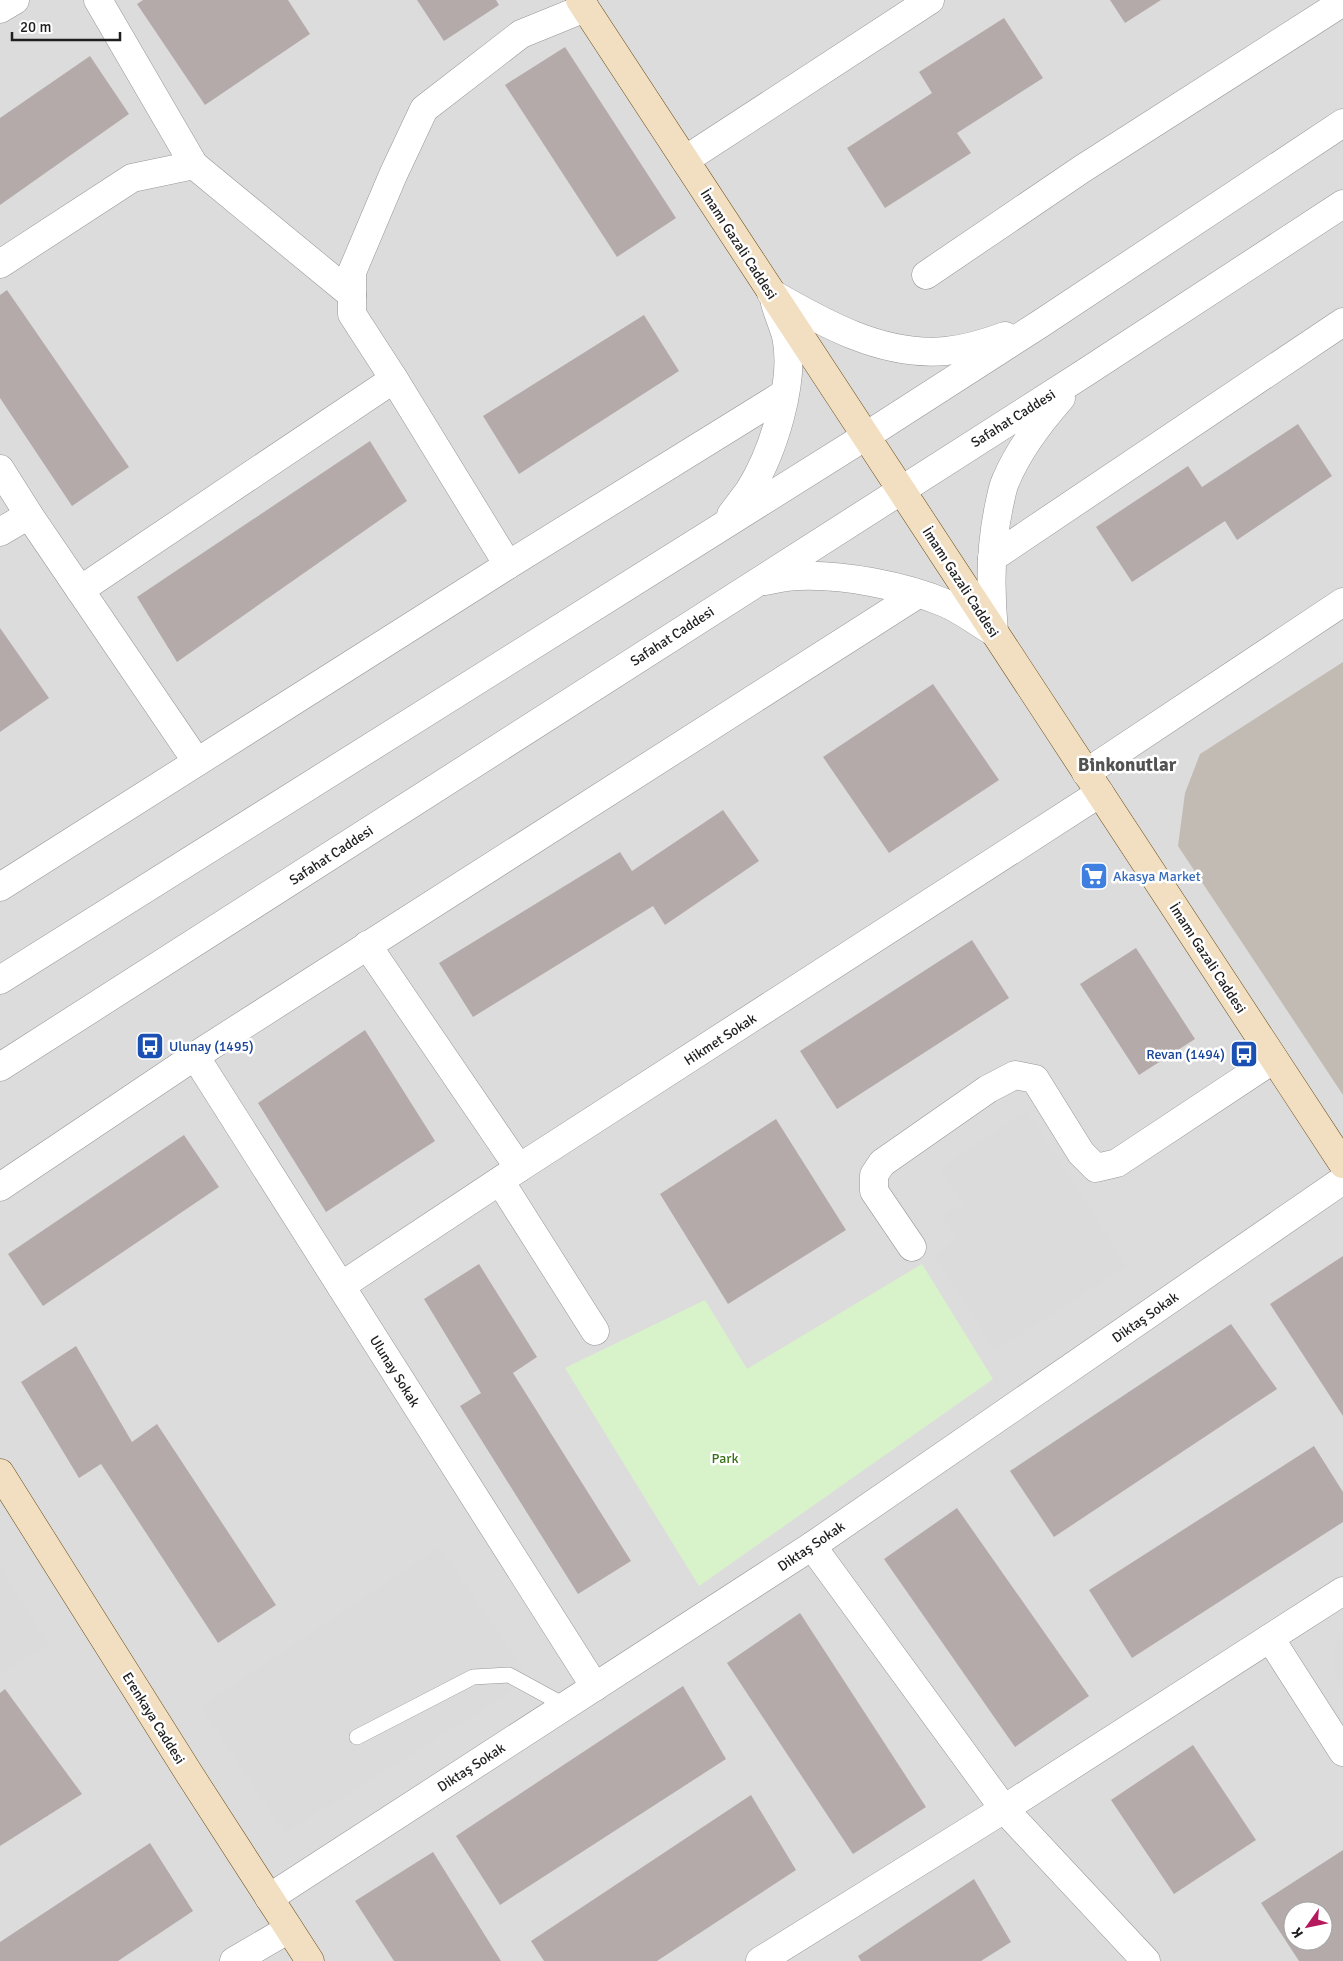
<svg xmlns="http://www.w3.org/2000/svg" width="1343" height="1961" font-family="Signika,sans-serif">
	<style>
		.residential { fill: #dddcdd; fill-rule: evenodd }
		.construction { fill: #c2bbb3 }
		.park { fill: #d8f3c9 }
		.parking { fill: #dbdbdb }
		.building { fill: #b4aaaa; fill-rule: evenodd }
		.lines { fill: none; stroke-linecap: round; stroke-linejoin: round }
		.lane-casing { stroke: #969696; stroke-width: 16 }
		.street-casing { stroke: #969696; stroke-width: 29 }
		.secondary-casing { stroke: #6a4d12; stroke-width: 29 }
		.lane { stroke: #fff; stroke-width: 15 }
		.street { stroke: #fff; stroke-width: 28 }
		.secondary { stroke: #f2dfc1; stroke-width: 28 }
		.labels { text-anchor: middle; stroke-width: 5; stroke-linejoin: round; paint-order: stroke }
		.street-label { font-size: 14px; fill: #1f1f1f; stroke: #fff }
		.shop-label { font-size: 14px; fill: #366cbe; stroke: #fff; text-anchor: start }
		.transit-label { font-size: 14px; fill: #164399; stroke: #fff; text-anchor: start }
		.park-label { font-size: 14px; fill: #397119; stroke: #fff }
		.district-label { font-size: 19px; font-weight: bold; fill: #525252; stroke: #fff }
	</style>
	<rect width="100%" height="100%" fill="#efe8e7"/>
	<path class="residential" d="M0,0H1343V1961H0ZM1293,1911H1323V1941H1293Z"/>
	<polygon class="construction" points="1343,662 1343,1095 1178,846 1185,793 1200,754"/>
	<polygon class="park" points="922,1264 993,1379 699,1586 565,1368 705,1300 747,1369"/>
	<g class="parking">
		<polygon points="1027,1111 1127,1266 995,1350 934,1255 957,1240 943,1216 963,1203 940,1168"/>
		<polygon points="440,1547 530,1680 285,1833 201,1707"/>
		<polygon points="0,1566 48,1644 0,1674"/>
		<polygon points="1343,1630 1343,1690 1333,1671 1336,1637"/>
	</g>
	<g class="building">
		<polygon points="143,0 288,0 310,34 205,105 137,4"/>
		<polygon points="417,0 496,0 499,5 444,41"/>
		<polygon points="1110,0 1161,0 1125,23"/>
		<polygon points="1004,18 1043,78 957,133 971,153 885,208 847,148 932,93 919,72"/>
		<polygon points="565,47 676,218 617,257 505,85"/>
		<polygon points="90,56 129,114 0,205 0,118"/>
		<polygon points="7,290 129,467 72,506 0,398 0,295"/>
		<polygon points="644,315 679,371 519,474 483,416"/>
		<polygon points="1298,424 1332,476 1237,540 1225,521 1132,582 1096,527 1188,466 1202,487"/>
		<polygon points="370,441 407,501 177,662 137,597"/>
		<polygon points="0,628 49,698 0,732"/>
		<polygon points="933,684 999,780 889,853 823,757"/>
		<polygon points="723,810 759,861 665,925 653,906 473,1017 439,963 620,852 632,871"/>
		<polygon points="972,940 1009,998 837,1109 800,1051"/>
		<polygon points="1136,948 1195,1039 1139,1075 1080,984"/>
		<polygon points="365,1030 435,1141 326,1212 258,1103"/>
		<polygon points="776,1119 846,1230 728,1304 660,1194"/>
		<polygon points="184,1135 219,1187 43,1306 8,1254"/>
		<polygon points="1343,1256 1343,1416 1270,1304"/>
		<polygon points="479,1264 537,1357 513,1373 631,1561 578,1594 460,1406 481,1393 424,1299"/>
		<polygon points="1231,1324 1277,1389 1054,1537 1010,1471"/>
		<polygon points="76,1346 132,1442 157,1424 276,1605 218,1643 101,1464 79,1478 21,1382"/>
		<polygon points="1314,1446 1343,1492 1343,1522 1132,1658 1089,1590"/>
		<polygon points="957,1508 1089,1696 1015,1747 884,1559"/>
		<polygon points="800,1613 926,1807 853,1854 727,1663"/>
		<polygon points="683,1686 726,1759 500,1905 456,1836"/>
		<polygon points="5,1689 82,1794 0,1846 0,1693"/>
		<polygon points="1193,1745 1256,1840 1174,1894 1111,1800"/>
		<polygon points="751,1795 796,1870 657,1961 544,1961 531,1941"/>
		<polygon points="150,1843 193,1911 118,1961 0,1961 0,1942"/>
		<path d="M1343,1850V1961H1299L1261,1903ZM1293,1911H1323V1941H1293Z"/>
		<polygon points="433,1852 501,1961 394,1961 355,1901"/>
		<polygon points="974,1879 1011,1942 981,1961 861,1961 858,1956"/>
	</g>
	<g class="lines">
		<g class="lane-casing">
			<polyline id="lane" points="357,1737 473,1677 509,1675 566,1706"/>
		</g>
		<g class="street-casing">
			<g id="street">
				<polyline points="98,0 194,165 352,295"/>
				<polyline points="0,9 15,0"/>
				<polyline points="685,160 930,0"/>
				<polyline points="0,264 132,178 194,165"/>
				<polyline points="926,275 1082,169 1343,2"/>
				<path d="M771,293C823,323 883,357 946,351C966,349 986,343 1005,336"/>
				<polyline points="0,469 29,515 197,762"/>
				<path d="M731,515C737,507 743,499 749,491C773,453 796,381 786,336C783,325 778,314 775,303"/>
				<polyline points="0,532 29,515"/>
				<polyline points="992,558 1343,322"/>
				<polyline points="508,565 394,379 352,314 352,272 393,175 424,109 521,34 585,8"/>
				<path d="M765,581C776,579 788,576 799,576C842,574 905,586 945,603C962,610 978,623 994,632"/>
				<polyline points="80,590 394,379"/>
				<path d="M994,632C990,590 990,548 999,506C1001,498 1002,488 1006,480C1019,449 1039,423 1061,398"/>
				<polyline points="1086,773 1343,602"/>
				<polyline points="0,887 508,565 784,394"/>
				<polyline points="367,945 519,1168"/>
				<polyline points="0,980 866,436 1040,324 1343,123"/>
				<polyline points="195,1056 595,1687"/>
				<polyline points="0,1067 1083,374 1343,204"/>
				<polyline points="500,1181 595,1331"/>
				<polyline points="0,1187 195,1056 918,594"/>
				<polyline points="912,1247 874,1191 874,1175 882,1163 988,1089 1015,1075 1035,1079 1081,1153 1096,1168 1117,1163 1274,1059"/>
				<polyline points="341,1286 519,1168 1100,793"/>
				<polyline points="812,1546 1004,1809 1146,1961"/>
				<polyline points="1270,1638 1343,1752"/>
				<polyline points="269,1898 812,1546 1343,1180"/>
				<polyline points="234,1961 289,1929"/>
				<polyline points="760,1961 1004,1809 1343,1591"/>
			</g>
		</g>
		<g class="secondary-casing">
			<g id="secondary">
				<polyline points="580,0 1343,1164"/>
				<polyline points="0,1473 190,1775 310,1961"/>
			</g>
		</g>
		<use href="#lane" class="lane"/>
		<use href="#street" class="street"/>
		<use href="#secondary" class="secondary"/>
	</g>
	<defs>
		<g id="supermarket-square" transform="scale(1.4375)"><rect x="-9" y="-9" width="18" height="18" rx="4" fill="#3f7fe0" stroke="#fff"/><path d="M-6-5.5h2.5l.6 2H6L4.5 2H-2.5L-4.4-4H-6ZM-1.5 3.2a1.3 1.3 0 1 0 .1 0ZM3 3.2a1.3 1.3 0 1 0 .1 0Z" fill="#fff"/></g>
		<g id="bus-square" transform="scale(1.4375)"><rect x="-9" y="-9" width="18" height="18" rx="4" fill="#1a4fb4" stroke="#fff"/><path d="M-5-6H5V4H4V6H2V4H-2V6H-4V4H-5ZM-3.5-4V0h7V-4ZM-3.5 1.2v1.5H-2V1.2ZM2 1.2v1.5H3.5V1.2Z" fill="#fff"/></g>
	</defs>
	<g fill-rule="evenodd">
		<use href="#supermarket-square" x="1094" y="876"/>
		<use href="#bus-square" x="150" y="1046"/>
		<use href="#bus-square" x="1244" y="1054"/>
	</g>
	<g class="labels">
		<g class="street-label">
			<text transform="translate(739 244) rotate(57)" y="5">İmamı Gazali Caddesi</text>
			<text transform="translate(1013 418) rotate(-32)" y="5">Safahat Caddesi</text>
			<text transform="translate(961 582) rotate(57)" y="5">İmamı Gazali Caddesi</text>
			<text transform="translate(672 636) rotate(-33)" y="5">Safahat Caddesi</text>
			<text transform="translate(331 855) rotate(-33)" y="5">Safahat Caddesi</text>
			<text transform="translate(1208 958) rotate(57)" y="5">İmamı Gazali Caddesi</text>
			<text transform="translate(720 1039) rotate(-33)" y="5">Hikmet Sokak</text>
			<text transform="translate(1145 1317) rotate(-35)" y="5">Diktaş Sokak</text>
			<text transform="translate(395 1371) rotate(58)" y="5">Ulunay Sokak</text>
			<text transform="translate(811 1546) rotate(-34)" y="5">Diktaş Sokak</text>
			<text transform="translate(154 1718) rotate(58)" y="5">Erenkaya Caddesi</text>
			<text transform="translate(471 1767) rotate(-33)" y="5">Diktaş Sokak</text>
		</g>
		<g class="shop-label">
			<text x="1113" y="881">Akasya Market</text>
		</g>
		<g class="transit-label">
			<text x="169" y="1051">Ulunay (1495)</text>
			<text x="1225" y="1059" text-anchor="end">Revan (1494)</text>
		</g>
		<g class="park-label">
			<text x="725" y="1463">Park</text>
		</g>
		<g class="district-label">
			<text x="1127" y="771">Binkonutlar</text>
		</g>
	</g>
	<g transform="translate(1308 1926) rotate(237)"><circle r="24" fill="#ffffff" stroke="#a5a5a5"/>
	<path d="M0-4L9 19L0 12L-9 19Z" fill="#b6185e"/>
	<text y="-8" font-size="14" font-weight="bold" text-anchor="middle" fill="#1f1f1f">K</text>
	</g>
	<path d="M12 32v8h108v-8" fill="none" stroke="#1f1f1f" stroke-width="2.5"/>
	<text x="20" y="32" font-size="15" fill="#1f1f1f" stroke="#ffffff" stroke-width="4" paint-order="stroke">20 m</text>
</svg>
